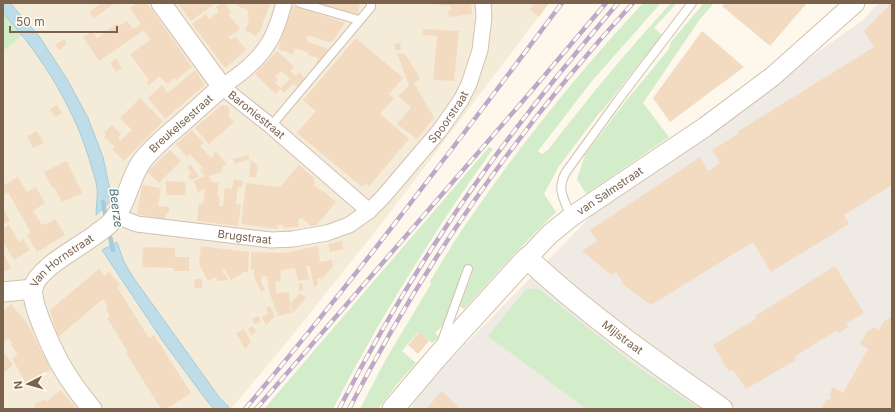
<svg xmlns="http://www.w3.org/2000/svg" width="895" height="412" font-family="Inter,sans-serif">
	<style>
		.residential { fill: #f5ebd9 }
		.industrial { fill: #efeae4 }
		.green { fill: #d3ecc9 }
		.water { fill: #bfdde8; stroke: #a5ccda }
		.lines { fill: none; stroke-linecap: round; stroke-linejoin: round }
		.stream { stroke: #a5ccda; stroke-width: 4.5 }
		.building { fill: #f3dbc2; fill-rule: evenodd }
		.service-casing { stroke: #d1c1b0; stroke-width: 10 }
		.minor-casing { stroke: #d1c1b0; stroke-width: 17 }
		.tertiary-casing { stroke: #d1c1b0; stroke-width: 21 }
		.secondary-casing { stroke: #d4c3ae; stroke-width: 23 }
		.service { stroke: #fff; stroke-width: 8 }
		.minor { stroke: #fff; stroke-width: 15 }
		.tertiary { stroke: #fff; stroke-width: 19 }
		.secondary { stroke: #fff; stroke-width: 21 }
		.rail-casing { stroke: #bda8c9; stroke-width: 4.5 }
		.rail { stroke: #fffbf2; stroke-width: 3; stroke-dasharray: 9; stroke-linecap: butt }
		.labels { text-anchor: middle; stroke-width: 3; stroke-linejoin: round; paint-order: stroke }
		.street-label { font-size: 11px; fill: #7a624d; stroke: #fffbf2 }
		.water-label { font-size: 12px; font-style: italic; fill: #467a8d; stroke: #fffbf2 }
	</style>
	<rect width="100%" height="100%" fill="#fdf8eb"/>
	<polygon class="residential" points="3,3 549,3 382,223 288,341 231,409 3,409"/>
	<polygon class="industrial" points="879,3 892,3 892,409 411,409 419,392 600,207 863,20"/>
	<g class="green">
		<path d="M643,3H661L592,81L538,151L542,154L548,150C587,99 628,50 671,3H677L654,28L662,35L601,112H600L559,166L544,194L556,212L515,253L464,309L460,306L473,271L464,266L443,325L435,333L439,337L432,343L418,332L402,351L416,363L397,384L378,409H360L386,359L431,284L430,281C442,262 453,243 466,224C519,146 579,72 643,3Z"/>
		<polygon points="704,3 714,3 700,19 643,103 669,137 586,194 577,179 585,155 625,102 669,49 671,42"/>
		<polygon points="3,13 23,35 3,51"/>
		<path d="M489,147L493,149C433,232 380,318 333,409H264Z"/>
		<polygon points="526,289 539,289 632,363 699,409 586,409 488,336"/>
	</g>
	<g class="water">
		<path d="M3,3H10L39,36L67,79L88,118L103,157L112,200L96,215C96,206 98,196 97,187C96,181 94,175 92,169C77,112 43,57 3,13Z"/>
		<polygon points="117,242 124,262 133,277 219,397 229,407 227,409 214,409 207,401 162,340 102,250"/>
	</g>
	<g class="lines">
		<g class="stream">
			<polyline points="103,202 106,219"/>
			<polyline points="109,232 113,250"/>
		</g>
	</g>
	<g class="building">
		<polygon points="98,3 115,3 94,18 89,12 99,5"/>
		<polygon points="137,3 147,3 192,67 176,80 174,78 167,84 160,76 149,85 147,83 149,80 130,54 150,40 144,30 99,61 83,37 92,31 97,38 118,23 119,26 127,21 133,29 141,24 130,8"/>
		<polygon points="178,3 211,3 213,5 191,21"/>
		<polygon points="222,3 225,3 231,12 228,14 240,29 229,37 231,40 235,36 246,50 225,68 192,24 206,14 209,19 219,12 216,7"/>
		<polygon points="238,3 270,3 261,29 256,36 245,30 249,22 247,21 249,17 247,16 249,10 237,6"/>
		<polygon points="325,3 360,3 358,14 324,6"/>
		<polygon points="434,3 471,3 472,14 449,17 448,11 451,11 450,5 439,6 439,4 434,5"/>
		<polygon points="534,3 549,3 539,17 530,10"/>
		<polygon points="725,3 807,3 770,46 722,6"/>
		<polygon points="891,3 892,3 892,185 844,215 849,224 771,272 753,242 651,305 624,285 616,272 611,275 582,251 597,241 590,230 700,157 708,171 720,163 712,150 738,134 737,132 874,47 864,31"/>
		<polygon points="293,5 345,23 331,43 308,35 306,41 328,49 324,59 318,66 316,65 318,58 308,55 309,53 295,48 293,54 278,49"/>
		<polygon points="427,29 459,31 454,81 433,80 437,36 423,35 423,30"/>
		<polygon points="702,31 744,67 670,122 653,98"/>
		<polygon points="356,38 403,78 389,94 394,98 380,114 409,139 369,186 365,183 362,187 297,133 316,111 303,100"/>
		<polygon points="64,39 67,44 59,50 55,45"/>
		<polygon points="400,43 401,49 396,51 394,44"/>
		<path d="M277,51L294,67L290,71L296,76L299,72L307,80L299,88L293,83L284,93L280,89L276,94L255,74ZM281,71L290,79L281,88L275,83L278,79L275,76Z"/>
		<polygon points="397,53 405,54 415,70 420,79 414,83 434,118 417,139 397,124 411,107 398,96 409,86"/>
		<polygon points="116,58 122,68 116,72 110,63"/>
		<polygon points="195,70 205,85 165,119 148,98 162,85 168,93"/>
		<polygon points="140,98 163,121 124,161 112,149 115,147 104,137 106,135 104,133 112,125 121,134 118,138 120,141 132,130 120,118"/>
		<polygon points="57,105 62,113 55,117 50,109"/>
		<polygon points="222,105 225,105 229,108 230,113 228,116 234,122 209,144 195,128"/>
		<polygon points="192,130 204,143 200,146 211,158 214,155 213,154 216,152 227,164 223,166 222,172 209,176 212,182 219,183 217,196 220,197 219,206 223,206 225,188 232,189 234,179 243,181 242,187 238,187 237,195 236,204 241,205 238,226 197,221 199,203 203,204 205,189 198,192 194,181 205,176 200,170 203,168 190,154 187,157 176,144"/>
		<polygon points="37,131 44,143 33,148 27,136"/>
		<polygon points="170,150 181,161 159,183 147,172"/>
		<polygon points="249,155 249,159 235,164 233,159"/>
		<polygon points="251,160 258,166 256,177 249,177"/>
		<polygon points="67,161 82,193 62,202 54,187 52,188 44,172"/>
		<polygon points="191,165 199,177 191,180 188,177 191,173 187,167"/>
		<polygon points="299,165 314,178 315,184 313,185 324,192 336,202 317,225 311,226 302,218 298,219 299,227 284,228 283,225 278,225 277,229 241,224 246,183 280,187"/>
		<polygon points="18,177 27,192 36,187 45,203 33,211 42,225 44,223 45,225 55,219 65,235 37,252 27,235 31,233 8,192 3,195 3,186"/>
		<polygon points="166,181 185,182 186,195 166,195"/>
		<polygon points="142,185 161,188 158,206 169,207 169,213 166,213 165,220 137,214"/>
		<polygon points="3,208 10,221 3,225"/>
		<polygon points="9,225 19,242 23,239 30,250 14,260 3,242 3,229"/>
		<polygon points="342,241 343,249 330,252 328,244"/>
		<polygon points="201,246 249,252 248,272 244,272 231,280 224,269 221,268 228,280 218,281 216,277 208,281 199,264"/>
		<polygon points="318,246 320,262 332,260 333,266 321,280 321,278 317,279 318,284 314,288 310,266 306,266 309,279 298,281 295,268 281,270 280,281 275,282 276,293 289,292 291,313 278,316 269,291 267,276 262,276 261,282 265,290 261,292 254,276 254,269 251,269 251,252 284,253"/>
		<polygon points="143,247 175,248 175,257 189,257 189,271 173,271 174,268 142,267"/>
		<polygon points="3,253 11,268 3,272"/>
		<polygon points="835,266 864,313 846,324 848,327 839,333 837,330 794,357 796,360 746,389 733,370 729,372 713,345 757,318 755,316"/>
		<polygon points="99,269 104,276 109,272 120,285 117,287 149,338 154,335 191,393 166,409 161,409 126,353 128,352 107,318 110,316 106,309 108,308 103,299 58,337 50,310"/>
		<polygon points="195,279 202,279 202,288 194,288"/>
		<polygon points="299,283 302,283 304,290 299,291"/>
		<polygon points="300,293 306,298 292,314 291,303"/>
		<polygon points="11,304 27,323 51,370 25,382 12,358 18,355 11,345 12,343 9,338 3,342 3,311"/>
		<polygon points="270,306 275,317 272,319 266,325 262,317 268,314 266,308"/>
		<polygon points="258,316 261,321 255,325 252,319"/>
		<polygon points="892,316 892,409 821,409 827,399 829,400 831,396 829,395 833,387 843,393 868,349 860,344 868,331 875,327 879,330 884,321"/>
		<polygon points="253,326 256,332 251,335 248,329"/>
		<polygon points="244,329 251,342 245,349 236,333"/>
		<polygon points="419,332 429,341 418,354 408,345"/>
		<polygon points="3,351 13,365 3,373"/>
		<polygon points="61,390 77,409 36,409 34,404 46,399 47,401"/>
		<polygon points="442,391 458,407 456,409 426,409"/>
	</g>
	<g class="lines">
		<g class="service-casing">
			<g id="service">
				<polyline points="300,3 359,20"/>
				<polyline points="271,126 371,7 371,3"/>
				<path d="M571,217C564,198 556,190 566,172L619,99L692,3"/>
				<polyline points="442,341 468,269"/>
			</g>
		</g>
		<g class="minor-casing">
			<g id="minor">
				<path id="s1" d="M284,3C280,17 276,32 268,44C257,62 239,75 222,87L271,126L369,211"/>
				<path id="s2" d="M116,216L137,224L271,240L293,239L327,233L349,225L369,211L383,197L440,130L461,100L469,84L480,50L484,17L483,3"/>
			</g>
		</g>
		<g class="tertiary-casing">
			<g id="tertiary">
				<path id="s3" d="M527,258L550,234L571,217L705,127L772,77L855,3"/>
				<polyline points="3,292 33,289"/>
				<path id="s4" d="M92,409C82,397 73,385 65,372C56,358 30,304 33,288C38,267 82,246 99,232C105,228 112,222 116,216C128,199 130,177 142,161C152,148 164,138 177,127C192,114 207,100 222,87L161,3"/>
			</g>
		</g>
		<g class="secondary-casing">
			<g id="secondary">
				<path id="s5" d="M393,409L437,357L527,258C588,315 655,362 722,409"/>
			</g>
		</g>
		<use href="#service" class="service"/>
		<use href="#minor" class="minor"/>
		<use href="#tertiary" class="tertiary"/>
		<use href="#secondary" class="secondary"/>
		<g class="rail-casing">
			<g id="rail">
				<path d="M245,409C356,278 459,140 562,3"/>
				<polyline points="256,409 522,102 606,3"/>
				<path d="M339,409C382,326 431,245 486,169C527,112 572,57 618,3"/>
				<path d="M349,409C425,261 521,125 633,3"/>
			</g>
		</g>
		<use href="#rail" class="rail"/>
	</g>
	<g class="labels">
		<g class="street-label">
			<text dy="4" stroke="none"><textPath href="#s1" startOffset="152">Baroniestraat</textPath></text>
			<text dy="4" stroke="none"><textPath href="#s2" startOffset="385">Spoorstraat</textPath></text>
			<text dy="4" stroke="none"><textPath href="#s4" startOffset="363">Breukelsestraat</textPath></text>
			<text dy="4" stroke="none"><textPath href="#s3" startOffset="107">van Salmstraat</textPath></text>
			<text dy="4" stroke="none"><textPath href="#s2" startOffset="131">Brugstraat</textPath></text>
			<text dy="4" stroke="none"><textPath href="#s4" startOffset="177">Van Hornstraat</textPath></text>
			<text dy="4" stroke="none"><textPath href="#s5" startOffset="326">Mijlstraat</textPath></text>
		</g>
		<g class="water-label">
			<text transform="translate(116 208) rotate(82)" y="4">Beerze</text>
		</g>
	</g>
	<rect width="895" height="412" fill="none" stroke="#7a624d" stroke-width="8"/>
	<g transform="translate(28 384) rotate(264)" stroke="#fffbf2" stroke-width="3" paint-order="stroke">
	<path d="M0-3L7 15L0 10L-7 15Z" fill="#7a624d"/>
	<text y="-6" font-size="11" font-weight="bold" text-anchor="middle" fill="#7a624d">N</text>
	</g>
	<path d="M10 26v6h107v-6" fill="none" stroke="#7a624d" stroke-width="2"/>
	<text x="16" y="26" font-size="12" fill="#7a624d" stroke="#fffbf2" stroke-width="3" paint-order="stroke">50 m</text>
</svg>
